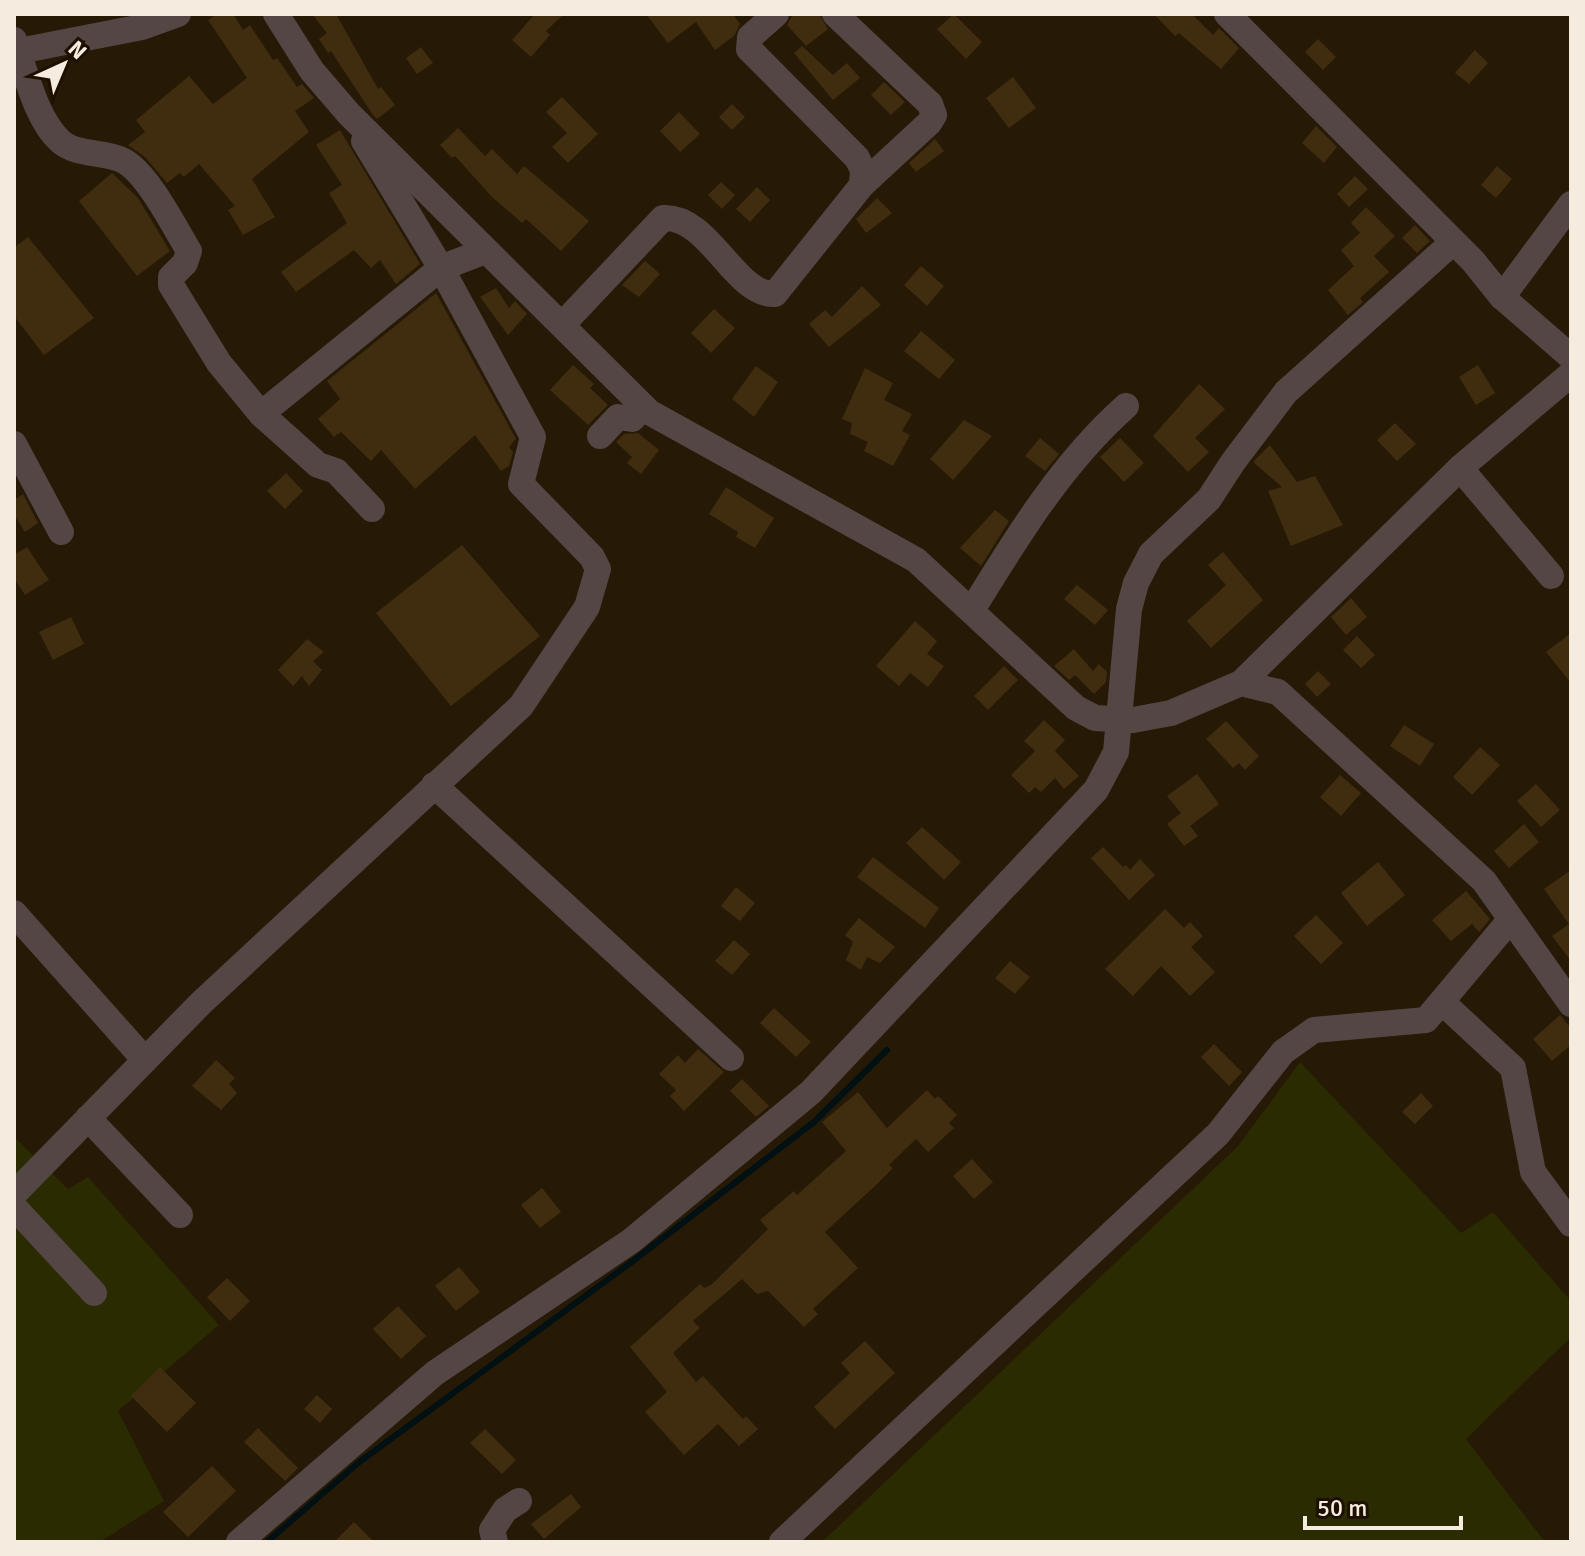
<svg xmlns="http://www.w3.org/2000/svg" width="1585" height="1556" font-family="Signika,sans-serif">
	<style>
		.green { fill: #2a2b00 }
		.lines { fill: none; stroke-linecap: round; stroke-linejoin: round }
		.stream { stroke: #011113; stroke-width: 6 }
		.building { fill: #402d0f }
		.minor { stroke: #534644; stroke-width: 26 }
	</style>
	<rect width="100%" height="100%" fill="#261905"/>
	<g class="green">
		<polygon points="1300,1062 1461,1233 1493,1212 1571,1301 1571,1337 1466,1439 1545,1542 822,1542 1238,1146"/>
		<polygon points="14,1137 68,1189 88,1177 219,1325 118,1411 164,1501 100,1542 14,1542"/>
	</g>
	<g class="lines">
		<polyline class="stream" points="267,1542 358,1463 633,1261 814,1122 887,1050"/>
	</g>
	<g class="building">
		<polygon points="217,14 233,14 243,30 250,25 273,60 277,58 297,87 302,84 314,98 295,111 309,132 252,179 275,217 243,235 228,210 235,206 199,164 184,177 180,173 167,183 145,157 128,145 145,132 136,120 189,76 213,104 247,78 208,20"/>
		<polygon points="312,14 336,14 378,89 381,87 395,105 377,119 373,115 331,51 328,53 319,39 327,33"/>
		<polygon points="535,14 564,14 546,31 550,35 531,57 512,40"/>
		<polygon points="646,14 733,14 740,24 734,36 715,50 696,22 668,43"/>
		<polygon points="793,14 819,14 828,29 806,46 787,25"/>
		<polygon points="954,14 982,42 966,59 937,29"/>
		<polygon points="1154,14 1192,14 1213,35 1219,28 1239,48 1221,69 1179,33 1175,36"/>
		<polygon points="1318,39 1336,57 1323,70 1305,52"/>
		<polygon points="802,46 833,75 847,63 860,78 833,100 794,53"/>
		<polygon points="421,47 433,63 417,74 406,58"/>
		<polygon points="1475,50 1488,63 1469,84 1455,73"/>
		<polygon points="1013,77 1036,108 1009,128 986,98"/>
		<polygon points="884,82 905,102 891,115 871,95"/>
		<polygon points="562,97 598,134 568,163 552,147 567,133 546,112"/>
		<polygon points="732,104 745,117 732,130 719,117"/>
		<polygon points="679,112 700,134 680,152 660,131"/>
		<polygon points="1316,126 1337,147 1324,163 1302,143"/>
		<polygon points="458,128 485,156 492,149 517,174 524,166 589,221 561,251 526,219 522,223 492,197 455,156 452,158 440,145"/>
		<polygon points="340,130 420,264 396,284 380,260 371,268 354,250 296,292 281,272 347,223 329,193 342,185 316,145"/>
		<polygon points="935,139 944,151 916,172 909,163"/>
		<polygon points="1497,166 1512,179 1496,198 1481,185"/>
		<polygon points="112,173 138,198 170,251 137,276 79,201"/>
		<polygon points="1355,176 1368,189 1349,207 1337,194"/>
		<polygon points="721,182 735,195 722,209 708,195"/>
		<polygon points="757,187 770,200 750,222 736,209"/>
		<polygon points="877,198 892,213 866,233 856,219"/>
		<polygon points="1366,207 1395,236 1374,256 1389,272 1360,298 1363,302 1348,315 1328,290 1354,266 1341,250 1360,233 1351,223"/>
		<polygon points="1415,225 1430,241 1417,253 1402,238"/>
		<polygon points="28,237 94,318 44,355 14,316 14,248"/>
		<polygon points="645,261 660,274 639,297 622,285"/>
		<polygon points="921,266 944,286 927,306 904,285"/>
		<polygon points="862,286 881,305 829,347 809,324 825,310 832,317"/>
		<polygon points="496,288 509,308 515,301 527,314 508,335 480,297"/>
		<polygon points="436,293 516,439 509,447 513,452 509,466 501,471 475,435 415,489 381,450 371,461 341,432 334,437 318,419 340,399 327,381"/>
		<polygon points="714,309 735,328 711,353 691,333"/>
		<polygon points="921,331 955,360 939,379 904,351"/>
		<polygon points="573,365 594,384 590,388 608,405 588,425 550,390"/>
		<polygon points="1478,365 1495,393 1476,405 1459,377"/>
		<polygon points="756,366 778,382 754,417 732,399"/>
		<polygon points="865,368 893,383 884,400 912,414 902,431 910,435 893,466 864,451 868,442 850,434 852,423 842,419"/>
		<polygon points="1199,384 1225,409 1195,438 1209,452 1188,472 1153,436"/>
		<polygon points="964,420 992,436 953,480 930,459"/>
		<polygon points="1395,423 1416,444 1397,461 1377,440"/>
		<polygon points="624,434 638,433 659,450 641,474 627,463 632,457 616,442"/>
		<polygon points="1040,438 1059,454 1045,471 1025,456"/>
		<polygon points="1120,438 1144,463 1124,482 1100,457"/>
		<polygon points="1270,445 1297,482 1315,476 1343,525 1291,546 1268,491 1282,487 1253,462"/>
		<polygon points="286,473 303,491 285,509 267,491"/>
		<polygon points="726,487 774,518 755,548 736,537 738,532 709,514"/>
		<polygon points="23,494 38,523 25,532 14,515 14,500"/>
		<polygon points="995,510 1009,521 981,566 960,548"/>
		<polygon points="462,545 540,636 451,706 376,613"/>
		<polygon points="27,547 49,580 25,595 14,578 14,555"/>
		<polygon points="1223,552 1263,600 1211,648 1187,621 1226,585 1208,565"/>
		<polygon points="1077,585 1108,610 1095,625 1064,599"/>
		<polygon points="1351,598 1367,617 1346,635 1331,617"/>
		<polygon points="71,617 84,644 53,660 39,632"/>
		<polygon points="915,621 937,641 927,654 944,666 928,687 910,673 899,686 876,666"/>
		<polygon points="1571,633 1571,683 1546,652"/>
		<polygon points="1357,636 1375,655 1361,668 1343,650"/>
		<polygon points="307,639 324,652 313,661 322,670 309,686 302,676 293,686 278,670"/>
		<polygon points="1074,649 1093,671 1099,664 1107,672 1106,682 1094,694 1075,675 1069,680 1054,666"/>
		<polygon points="1004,666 1018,680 988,710 974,696"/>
		<polygon points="1318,671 1331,684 1317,697 1305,684"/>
		<polygon points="1044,720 1065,740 1055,751 1079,776 1064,789 1055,778 1041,792 1035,787 1029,793 1011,775 1035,751 1024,741"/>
		<polygon points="1226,721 1259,756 1245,770 1239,763 1233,768 1206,739"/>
		<polygon points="1404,725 1434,744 1420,766 1390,746"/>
		<polygon points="1480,747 1500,765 1472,795 1453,777"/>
		<polygon points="1197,774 1219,804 1190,826 1198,836 1184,846 1167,824 1181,813 1167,796"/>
		<polygon points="1340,775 1361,793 1341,816 1320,797"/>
		<polygon points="1536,784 1560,810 1541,827 1517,801"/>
		<polygon points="1524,824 1539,842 1509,868 1494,851"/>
		<polygon points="922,827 961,862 944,880 906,843"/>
		<polygon points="1103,847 1123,867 1126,865 1130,870 1140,859 1155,875 1129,900 1091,858"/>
		<polygon points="873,857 939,908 925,928 857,877"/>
		<polygon points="1378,862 1405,895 1367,926 1341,893"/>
		<polygon points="1571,870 1571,961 1552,936 1569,924 1544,889"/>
		<polygon points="736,887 755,903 740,921 721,906"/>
		<polygon points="1466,891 1490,919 1479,932 1472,924 1451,941 1432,920"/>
		<polygon points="1165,909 1184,928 1190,922 1203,936 1191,947 1215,972 1190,996 1161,966 1133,996 1105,969"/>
		<polygon points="1316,915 1343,943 1321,964 1294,936"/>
		<polygon points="859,918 895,947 880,963 867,957 861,970 846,960 853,942 845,935"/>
		<polygon points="734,940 750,954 732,975 715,961"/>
		<polygon points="1010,961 1030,977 1015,994 995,978"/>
		<polygon points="774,1008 811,1042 796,1057 760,1023"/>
		<polygon points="1560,1015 1571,1028 1571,1045 1552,1061 1533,1039"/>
		<polygon points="1214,1044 1242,1072 1229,1086 1201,1057"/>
		<polygon points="698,1049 724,1072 684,1111 670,1096 676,1090 659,1074 678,1055 685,1063"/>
		<polygon points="216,1060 235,1078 229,1084 237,1093 221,1110 192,1086"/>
		<polygon points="742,1079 769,1106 756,1117 730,1091"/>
		<polygon points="927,1090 935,1099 938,1096 957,1115 949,1123 954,1128 928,1152 916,1139 889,1165 893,1168 874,1187 825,1232 858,1268 813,1309 818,1314 804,1327 768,1291 757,1294 742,1279 693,1321 700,1328 673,1353 696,1382 703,1376 743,1419 746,1416 758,1429 739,1446 718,1424 684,1455 645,1412 667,1392 630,1347 700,1284 704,1288 711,1285 768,1229 760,1220 794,1191 797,1195 846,1151 822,1122 858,1092 887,1128"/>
		<polygon points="1421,1093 1433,1106 1415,1124 1402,1112"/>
		<polygon points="972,1159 993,1182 974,1199 953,1176"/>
		<polygon points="542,1188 561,1212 540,1228 521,1205"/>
		<polygon points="459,1267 480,1292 456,1311 435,1286"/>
		<polygon points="227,1278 250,1301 230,1321 207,1297"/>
		<polygon points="398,1306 426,1336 401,1359 373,1329"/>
		<polygon points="865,1341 895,1373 835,1429 814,1407 850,1373 841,1363"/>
		<polygon points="160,1367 196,1403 167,1432 131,1396"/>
		<polygon points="317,1395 332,1409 320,1423 304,1409"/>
		<polygon points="258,1428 298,1468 285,1481 244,1442"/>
		<polygon points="485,1429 516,1460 502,1474 470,1443"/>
		<polygon points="212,1466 236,1491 188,1537 163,1512"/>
		<polygon points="571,1494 581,1507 544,1539 531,1524"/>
		<polygon points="354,1522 374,1542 334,1542"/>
	</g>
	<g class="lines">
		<g class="minor">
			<polyline points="276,14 312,71 349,114 649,412 916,560 1076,708 1095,718 1133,720 1171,713 1241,683 1278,692 1484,881 1571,1004"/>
			<polyline points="776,14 750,37 749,49 857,158 863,170 862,185"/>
			<polyline points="1227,14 1473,261 1502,297 1571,357"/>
			<path d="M14,40C26,71 35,118 60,141C76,156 106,151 124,161C148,174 175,228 189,251L185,263L171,277V285L219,363L261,414L318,465L336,471L372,509"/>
			<polyline points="14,52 142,27 178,14"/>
			<polyline points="1502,297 1571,204"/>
			<path d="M562,325L663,218C709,215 735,296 775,294L862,185L929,123L934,115L930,104L835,14"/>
			<polyline points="261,414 441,268 485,251"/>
			<polyline points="600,436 618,417 632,419 644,407"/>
			<polyline points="14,444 61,532"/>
			<polyline points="1460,468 1551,576"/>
			<path d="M972,610C1017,537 1061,464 1126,406"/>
			<polyline points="1241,683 1460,468 1571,374"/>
			<polyline points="434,785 731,1058"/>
			<polyline points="14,913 145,1060"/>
			<polyline points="1443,1003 1513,1068 1533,1172 1571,1224"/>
			<polyline points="88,1118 180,1215"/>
			<polyline points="14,1194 201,1003 521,706 587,607 598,569 592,557 521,484 533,437 441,268 364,141"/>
			<polyline points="14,1207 94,1293"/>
			<polyline points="239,1542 435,1373 631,1241 811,1092 1096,790 1116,752 1129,609 1136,583 1151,554 1209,499 1233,462 1286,392 1452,243"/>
			<polyline points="495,1542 492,1530 505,1510 519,1501"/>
			<polyline points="782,1542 1218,1134 1283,1052 1314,1030 1426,1020 1510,920"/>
		</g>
	</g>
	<rect width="1585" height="1556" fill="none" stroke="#f5ecdf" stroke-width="32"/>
	<g transform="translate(64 64) rotate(44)" stroke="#1d1000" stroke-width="6" paint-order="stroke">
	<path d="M0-6L14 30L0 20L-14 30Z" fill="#f5ecdf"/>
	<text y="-12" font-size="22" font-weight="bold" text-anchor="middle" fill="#f5ecdf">N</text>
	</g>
	<path d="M1305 1516v12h156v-12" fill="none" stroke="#f5ecdf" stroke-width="4"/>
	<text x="1317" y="1516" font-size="24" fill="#f5ecdf" stroke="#1d1000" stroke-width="6" paint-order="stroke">50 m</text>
</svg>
